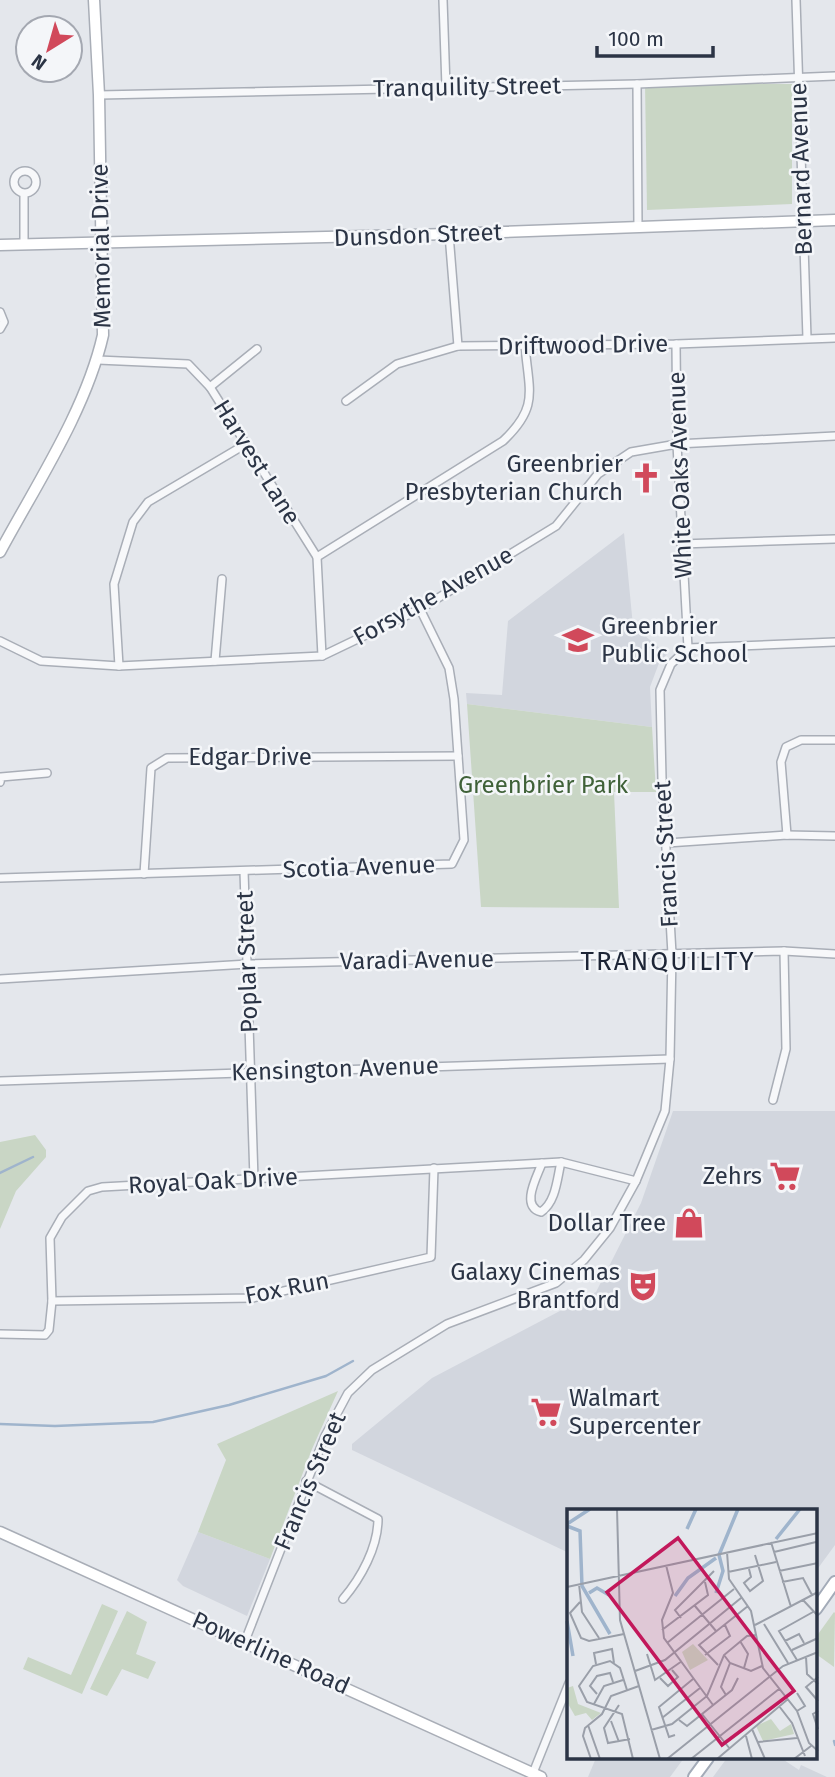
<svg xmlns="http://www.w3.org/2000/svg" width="835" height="1777" font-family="'Fira Sans',sans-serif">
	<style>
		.built { fill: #d2d6de }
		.green { fill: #c9d6c5 }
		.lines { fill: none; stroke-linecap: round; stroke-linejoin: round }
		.stream { stroke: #9fb4cc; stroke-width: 2.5 }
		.street-casing { stroke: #a9aeb7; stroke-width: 10 }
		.secondary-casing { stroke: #a9aeb7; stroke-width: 13 }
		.primary-casing { stroke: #a3abb8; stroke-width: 14 }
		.street { stroke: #f7f8fa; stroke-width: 7 }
		.secondary { stroke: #fff; stroke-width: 10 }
		.primary { stroke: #fff; stroke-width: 10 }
		.labels { text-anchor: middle; stroke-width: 5; stroke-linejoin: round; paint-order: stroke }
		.street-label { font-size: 24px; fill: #2b3445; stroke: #f4f6f9 }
		.poi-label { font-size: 24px; fill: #2b3445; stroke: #f4f6f9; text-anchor: end }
		.park-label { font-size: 24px; fill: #3f6138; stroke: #f4f6f9 }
		.neighbourhood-label { font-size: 26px; letter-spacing: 2px; fill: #1d2536; stroke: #f4f6f9 }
		.inset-river { fill: none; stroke: #9fb4cc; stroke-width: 3.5 }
		.inset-road { fill: none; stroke: #9a9fa9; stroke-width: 2 }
		.view { fill: #c2185b; fill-opacity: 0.15; stroke: #c2185b; stroke-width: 3.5 }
		.inset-edge { fill: none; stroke: #2b3445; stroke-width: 3.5 }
	</style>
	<rect width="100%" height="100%" fill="#e4e7ec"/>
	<g class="built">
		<polygon points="624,533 633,626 667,654 659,663 650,687 652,727 467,704 466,693 502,695 508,621"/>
		<polygon points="673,1111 835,1111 835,1545 816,1571 816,1511 569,1511 569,1553 352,1450 352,1444 432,1378 596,1292 641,1203"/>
		<polygon points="198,1532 270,1559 247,1616 183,1586 177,1580"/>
		<polygon points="596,1758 684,1758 670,1777 588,1777"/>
		<polygon points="727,1758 781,1758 799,1770 801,1765 827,1777 713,1777"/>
	</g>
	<g class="green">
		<polygon points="645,84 792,84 792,204 647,210"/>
		<polygon points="467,704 652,727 656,792 614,792 619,908 481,907"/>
		<polygon points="35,1135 46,1150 46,1157 16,1191 0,1229 0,1142"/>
		<polygon points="338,1391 312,1449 270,1559 198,1532 226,1460 217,1444"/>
		<polygon points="102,1604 118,1611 82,1694 23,1669 28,1657 71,1675"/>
		<polygon points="127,1611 147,1622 136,1654 156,1662 148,1679 122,1669 107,1696 90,1689"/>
		<polygon points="834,1612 835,1613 834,1667 816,1654 816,1637"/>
	</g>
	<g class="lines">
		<g class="stream">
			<polyline points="0,1173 33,1157"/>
			<polyline points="0,1424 55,1426 153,1422 229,1405 326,1376 353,1361"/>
			<polyline points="834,1741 835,1745"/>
		</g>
		<g class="street-casing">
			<g id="street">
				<polyline points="443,0 446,87"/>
				<polyline points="796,0 807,338"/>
				<polyline points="637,84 638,228"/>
				<polyline points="99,95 637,84 835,76"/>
				<circle cx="25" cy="182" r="11"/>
				<polyline points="449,234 458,346"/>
				<polyline points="24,245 24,194"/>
				<polyline points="0,312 4,322 0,329"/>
				<polyline points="676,344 677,444 688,648"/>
				<polyline points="98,360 188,364 210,387 317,557 322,656"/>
				<polyline points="210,387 257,349"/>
				<polyline points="346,401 397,364 458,346 676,344 835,338"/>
				<polyline points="681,544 835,539"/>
				<path d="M317,557L503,441C539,407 529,392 525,346"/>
				<polyline points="0,641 41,661 119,666 322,656 420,609 556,526 598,474 631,452 677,444 835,436"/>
				<polyline points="688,648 835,642"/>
				<polyline points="215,661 222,579"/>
				<polyline points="119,666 114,584 133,522 148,502 246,444"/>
				<polyline points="0,782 1,777 47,773"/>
				<polyline points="787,835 781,762 786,747 801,740 835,740"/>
				<polyline points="667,843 787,835 835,836"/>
				<polyline points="244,871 254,1179"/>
				<polyline points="144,874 151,768 167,758 458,756"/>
				<polyline points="0,878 452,864 464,840 454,699 449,668 420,609"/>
				<polyline points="0,979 248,964 784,951 835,954"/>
				<polyline points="0,1081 670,1059"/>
				<polyline points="773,1100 786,1049 784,951"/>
				<path d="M542,1163C537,1177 520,1206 541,1212C556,1202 557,1179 561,1162"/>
				<polyline points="52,1301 253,1298 431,1257 434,1168"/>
				<polyline points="0,1334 45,1335 49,1330 52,1301 50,1238 62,1217 88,1191 102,1187 561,1162 636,1181"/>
				<path d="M306,1481L378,1519C378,1547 361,1578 343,1599"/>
				<polyline points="245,1641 325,1436 348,1393 372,1370 447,1324 556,1283 584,1260 610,1228 636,1181 665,1111 670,1059 672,954 662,779 660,690 671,664 688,648"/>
				<polyline points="533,1773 569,1683"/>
			</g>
		</g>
		<g class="secondary-casing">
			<g id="secondary">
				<polyline points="0,245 449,234 835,220"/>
				<path d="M0,552C36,485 86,410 103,335L99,95L94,0"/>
				<polyline points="0,1532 541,1777"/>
			</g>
		</g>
		<g class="primary-casing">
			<g id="primary">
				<polyline points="816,1609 835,1582"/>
				<polyline points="694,1777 708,1758"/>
			</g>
		</g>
		<use href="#street" class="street"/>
		<use href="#secondary" class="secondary"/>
		<use href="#primary" class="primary"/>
	</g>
	<defs>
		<g id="church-bare" transform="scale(2.415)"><path d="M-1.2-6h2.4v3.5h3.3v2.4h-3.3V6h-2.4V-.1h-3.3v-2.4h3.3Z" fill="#d1495b" stroke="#f4f6f9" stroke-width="2.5" paint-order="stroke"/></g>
		<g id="school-bare" transform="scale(2.415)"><path d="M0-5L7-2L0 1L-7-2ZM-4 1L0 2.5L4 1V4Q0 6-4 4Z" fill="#d1495b" stroke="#f4f6f9" stroke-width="2.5" paint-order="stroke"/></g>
		<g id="supermarket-bare" transform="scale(2.415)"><path d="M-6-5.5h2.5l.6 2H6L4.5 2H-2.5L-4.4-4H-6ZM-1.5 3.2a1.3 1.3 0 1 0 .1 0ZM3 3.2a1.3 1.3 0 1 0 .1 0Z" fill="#d1495b" stroke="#f4f6f9" stroke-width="2.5" paint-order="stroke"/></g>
		<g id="shop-bare" transform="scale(2.415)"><path d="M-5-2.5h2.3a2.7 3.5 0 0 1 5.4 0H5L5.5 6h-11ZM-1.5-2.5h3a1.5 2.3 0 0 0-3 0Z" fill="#d1495b" stroke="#f4f6f9" stroke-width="2.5" paint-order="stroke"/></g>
		<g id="theatre-bare" transform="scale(2.415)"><path d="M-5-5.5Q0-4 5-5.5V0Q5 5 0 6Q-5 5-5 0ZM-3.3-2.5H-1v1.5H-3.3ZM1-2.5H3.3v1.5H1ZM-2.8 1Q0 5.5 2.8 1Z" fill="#d1495b" stroke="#f4f6f9" stroke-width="2.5" paint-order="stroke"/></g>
	</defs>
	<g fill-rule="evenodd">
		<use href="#church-bare" x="646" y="478"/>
		<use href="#school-bare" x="578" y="640"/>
		<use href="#supermarket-bare" x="785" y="1176"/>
		<use href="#shop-bare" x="689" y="1223"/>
		<use href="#theatre-bare" x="643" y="1286"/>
		<use href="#supermarket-bare" x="546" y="1412"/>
	</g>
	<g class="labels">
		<g class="street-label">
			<text transform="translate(467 87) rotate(-1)" y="8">Tranquility Street</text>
			<text transform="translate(801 169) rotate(-92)" y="8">Bernard Avenue</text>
			<text transform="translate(418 235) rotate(-2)" y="8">Dunsdon Street</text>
			<text transform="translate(101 246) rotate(-91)" y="8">Memorial Drive</text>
			<text transform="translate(583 345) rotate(-1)" y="8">Driftwood Drive</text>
			<text transform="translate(257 462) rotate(58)" y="8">Harvest Lane</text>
			<text transform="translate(680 475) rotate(-92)" y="8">White Oaks Avenue</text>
			<text transform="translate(433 596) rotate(-29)" y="8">Forsythe Avenue</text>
			<text x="250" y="765">Edgar Drive</text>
			<text transform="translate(666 854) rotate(-93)" y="8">Francis Street</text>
			<text transform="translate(359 867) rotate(-2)" y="8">Scotia Avenue</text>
			<text transform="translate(417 960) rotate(-1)" y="8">Varadi Avenue</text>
			<text transform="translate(247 962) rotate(-92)" y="8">Poplar Street</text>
			<text transform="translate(335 1069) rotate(-2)" y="8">Kensington Avenue</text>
			<text transform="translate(213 1181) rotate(-3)" y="8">Royal Oak Drive</text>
			<text transform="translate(287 1288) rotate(-11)" y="8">Fox Run</text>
			<text transform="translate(310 1481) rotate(-67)" y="8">Francis Street</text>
			<text transform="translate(271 1653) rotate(24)" y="8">Powerline Road</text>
		</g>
		<g class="poi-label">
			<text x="623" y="472">Greenbrier<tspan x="623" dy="28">Presbyterian Church</tspan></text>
			<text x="601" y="634" text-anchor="start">Greenbrier<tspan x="601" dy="28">Public School</tspan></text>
			<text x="762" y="1184">Zehrs</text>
			<text x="666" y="1231">Dollar Tree</text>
			<text x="620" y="1280">Galaxy Cinemas<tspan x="620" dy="28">Brantford</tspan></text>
			<text x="569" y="1406" text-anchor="start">Walmart<tspan x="569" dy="28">Supercenter</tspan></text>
		</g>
		<g class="park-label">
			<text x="543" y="793">Greenbrier Park</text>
		</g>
		<g class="neighbourhood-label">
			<text x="668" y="970">TRANQUILITY</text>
		</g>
	</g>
	<g transform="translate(567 1509)">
		<rect width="250" height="250" fill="#e4e7ec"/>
		<path d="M126,135L141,151L123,161L115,143ZM6,177L11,195L34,204L25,211L19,204L8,207L0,193V179ZM204,210L213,222L224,215L227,225L196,232L189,217Z" fill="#c9d6c5"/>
		<path class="inset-river" d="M0,15L23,0M0,17L13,22L15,77L43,125M120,20L129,0M209,30L233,0M22,84L30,79L42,86M149,84L156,62L152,46L171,0M108,87L121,69L149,49M0,112L6,147"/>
		<path class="inset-road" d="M50,0L53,111L93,250M204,33L224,98M160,43L162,70L184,102L196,159L230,202L242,234L251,242M207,43L249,33M99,56L106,84L95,111L97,129L146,196M182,60L184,68L177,74L183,82L196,72L188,46M212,62L251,54M161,63L209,53M215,73L236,69L245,86M12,75L15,103L32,129M0,78L251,24M236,91L251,107M13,93L3,104L14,129L22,132L57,125M128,97L149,122M114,109L108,101L147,62M197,115L221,154M188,116L251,83M95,121L141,86L138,73M173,132L181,145L177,159M218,132L232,125L237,134M100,134L167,80M225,141L251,129M80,145L88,171L115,152M138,146L163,127L158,116M157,146L163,154L184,162L195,157M239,148L240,165L251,175M230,151L212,122L246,103M29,155L27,144L45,140L47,154M151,156L132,136L181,97M68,162L98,151L174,89M251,168L239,178L251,192M93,169L101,177L111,168L105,161M60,181L53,159L43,152L26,157L12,177L20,193L55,205L66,250M230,184L238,197L230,202M30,185L23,177L30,167L43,164L46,173M159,186L154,178L163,154M27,195L37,177L56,171M52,196L37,219L41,234L63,230M212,197L225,214L238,247M251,202L246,205L251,220M135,205L163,240M95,209L133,179M112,211L120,217L165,181L171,169M44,212L52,233M21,216L33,250M185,220L198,250M84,221L105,215L140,187L157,146L180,127L190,126M108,226L102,228L92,198L126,170M179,227L185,250M191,233L230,229M24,250L16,227L18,219L35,205L44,187L72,177M100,250L216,157L251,143M124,250L212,180M150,250L221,190M227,250L244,237"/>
		<path class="view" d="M111,29L227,182L155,236L40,83Z"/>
		<rect width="250" height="250" class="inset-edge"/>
	</g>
	<g transform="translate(49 49) rotate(217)"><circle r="33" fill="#f4f6f9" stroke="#a4a8b1" stroke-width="2"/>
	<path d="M0-5L12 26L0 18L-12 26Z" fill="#d1495b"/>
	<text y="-10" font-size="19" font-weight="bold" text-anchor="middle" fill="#2b3445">N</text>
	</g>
	<path d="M597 46v10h116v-10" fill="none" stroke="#2b3445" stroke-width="3.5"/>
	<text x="608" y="46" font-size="21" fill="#2b3445" stroke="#f4f6f9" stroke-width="5" paint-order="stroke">100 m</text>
</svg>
